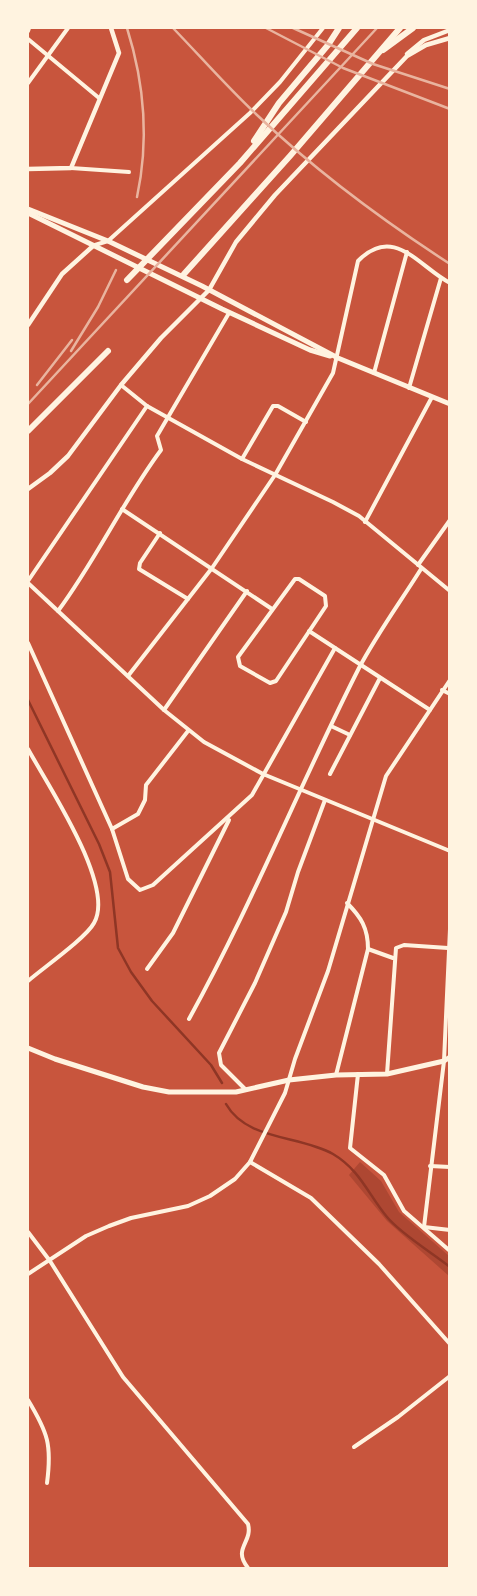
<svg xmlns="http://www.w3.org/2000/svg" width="477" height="1596" font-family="Helvetica,sans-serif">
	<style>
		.green { fill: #ae4732 }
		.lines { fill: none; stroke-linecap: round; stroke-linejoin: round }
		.stream { stroke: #8f3625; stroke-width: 2.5 }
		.minor { stroke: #fff3e0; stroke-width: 4 }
		.tertiary { stroke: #fff3e0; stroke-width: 4.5 }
		.secondary { stroke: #fff3e0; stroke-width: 5 }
		.motorway { stroke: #fff3e0; stroke-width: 6 }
		.rail { stroke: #e9b49f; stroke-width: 2.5 }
	</style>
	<rect width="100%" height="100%" fill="#c8553d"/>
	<polygon class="green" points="360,1162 381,1181 399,1212 449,1256 449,1276 387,1221 349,1175"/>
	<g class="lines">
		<g class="stream">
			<polyline points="28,700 99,844 110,872 118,948 131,972 152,1001 211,1065 222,1083"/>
			<path d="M226,1104C247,1141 300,1135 333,1154C360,1170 368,1194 387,1217C401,1234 431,1252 450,1267"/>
		</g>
		<g class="minor">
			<polyline points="28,31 29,28"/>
			<polyline points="28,39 99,98"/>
			<polyline points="28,83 68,28"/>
			<polyline points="71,168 129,172"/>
			<polyline points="95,245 108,241 250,113 280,82 323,28"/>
			<polyline points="374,373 407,252"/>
			<polyline points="121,385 147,406 242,459 333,502 359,516 450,591"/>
			<polyline points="409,388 441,278"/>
			<polyline points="242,459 273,406 278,406 306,422"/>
			<polyline points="122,509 272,609"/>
			<polyline points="365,522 432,397"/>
			<polyline points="160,533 140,563 139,569 188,599"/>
			<polyline points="418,565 450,520"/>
			<polygon points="295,579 299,579 325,596 326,606 276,681 270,683 240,666 238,657"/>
			<polyline points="28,581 147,406"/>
			<polyline points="28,583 164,710 204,742 263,774 450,851"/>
			<path d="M58,611C96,560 123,501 161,450L157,436L229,313"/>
			<polyline points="309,631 430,710"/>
			<polyline points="28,643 112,829 128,879 140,890 153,885 252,795 335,648"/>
			<path d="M128,676L212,568L275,475L333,373L358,261C394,224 419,267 450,283"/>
			<polyline points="442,690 450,694"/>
			<polyline points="164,710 247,591"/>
			<polyline points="331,726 350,735"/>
			<path d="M28,749C47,784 116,886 94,923C86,938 43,968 28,981"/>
			<polyline points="330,774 380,678"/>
			<polyline points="112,829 138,814 145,800 146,785 188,731"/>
			<path d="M347,903C361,917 368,928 368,949"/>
			<polyline points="450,929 444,1061 424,1227 450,1230"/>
			<polyline points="147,969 173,933 229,820"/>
			<path d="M189,1019C252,905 300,784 359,668C377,634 401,601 421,569"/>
			<polyline points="358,1074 350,1148 384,1175 404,1211 450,1251"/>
			<polyline points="387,1074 396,948 404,945 448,948"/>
			<polyline points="336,1075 368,949 393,958"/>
			<polyline points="246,1090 221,1065 219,1053 255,983 286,912 298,872 325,800"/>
			<polyline points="250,1162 311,1198 379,1264 450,1344"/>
			<polyline points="430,1166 450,1167"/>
			<path d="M28,1232L50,1261L123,1377L248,1524C253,1543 232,1548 248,1568"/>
			<polyline points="28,1274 86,1236 109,1226 131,1218 188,1206 210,1196 235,1179 250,1162 285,1093 295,1059 328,971 386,776 450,680"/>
			<path d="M28,1400C48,1433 52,1445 47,1483"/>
			<polyline points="354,1447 398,1417 450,1376"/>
		</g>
		<g class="tertiary">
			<polyline points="407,54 424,40 450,30"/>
			<polyline points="28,169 71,168 119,53 111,28"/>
			<polyline points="28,325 62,274 93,246"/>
			<polyline points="28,489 50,473 68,456 121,385 161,338 209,290 236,242 275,195 407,56 426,45 450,38"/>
		</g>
		<g class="secondary">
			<polyline points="28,209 108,241 202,286 338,358 450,404"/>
			<polyline points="28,213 222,309 310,350 330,356"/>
			<polyline points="28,1048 55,1059 143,1087 169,1092 236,1092 289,1080 336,1075 387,1074 444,1061 450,1057"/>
		</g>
		<g class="motorway">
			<polyline points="383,50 413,28"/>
			<polyline points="254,141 279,103 328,45 339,28"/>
			<polyline points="184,274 290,156 400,28"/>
			<polyline points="127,280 240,163 357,28"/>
			<polyline points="28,431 108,351"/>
		</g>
		<g class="rail">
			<path d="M127,28C144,82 149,141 137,197"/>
			<path d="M173,28C201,57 228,88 257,115C315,170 382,220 450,264"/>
			<polyline points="266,28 343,68 450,109"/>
			<polyline points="293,28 373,64 450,89"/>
			<polyline points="71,351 98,307 116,270"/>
			<polyline points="37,385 72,340"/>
			<polyline points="28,404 377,28"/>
		</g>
	</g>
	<rect width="477" height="1596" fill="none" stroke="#fff3e0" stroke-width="58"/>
</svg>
